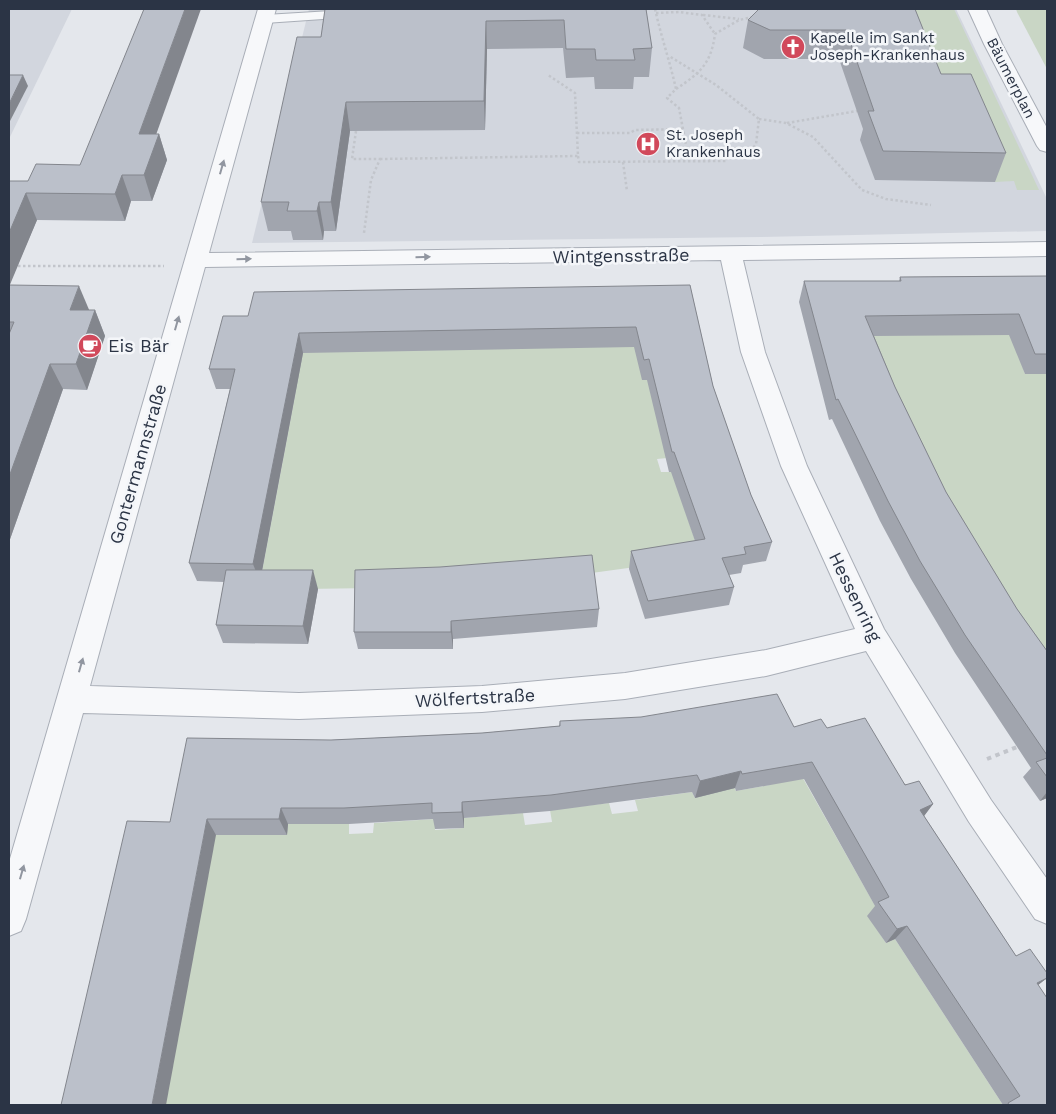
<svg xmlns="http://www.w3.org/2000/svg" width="1056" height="1114" font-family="'Work Sans',sans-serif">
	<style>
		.built { fill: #d2d6de }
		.green { fill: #c9d6c5 }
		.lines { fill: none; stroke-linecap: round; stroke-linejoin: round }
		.service-casing { stroke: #a9aeb7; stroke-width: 2 }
		.minor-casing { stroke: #a9aeb7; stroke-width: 2 }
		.path-far1 { stroke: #c2c5cb; stroke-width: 2.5; stroke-dasharray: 2.5 2.5; stroke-linecap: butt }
		.path { stroke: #c2c5cb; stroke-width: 4; stroke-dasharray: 4.5 4.5; stroke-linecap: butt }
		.service { fill: #f7f8fa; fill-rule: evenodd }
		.minor { fill: #f7f8fa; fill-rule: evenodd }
		.wall { fill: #a1a5ae }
		.shaded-wall { fill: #83868d }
		.building { fill: #bbc0ca; stroke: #83868d }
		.oneway { fill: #9196a0 }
		.labels { text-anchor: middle; stroke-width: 5; stroke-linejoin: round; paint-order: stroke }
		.far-poi-label { font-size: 15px; fill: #2b3445; stroke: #f4f6f9; text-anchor: start }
		.far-street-label { font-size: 15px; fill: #2b3445; stroke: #f4f6f9 }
		.street-label { font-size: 18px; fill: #2b3445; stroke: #f4f6f9 }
		.poi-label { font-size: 18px; fill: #2b3445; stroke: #f4f6f9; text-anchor: start }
	</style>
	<rect width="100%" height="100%" fill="#e4e7ec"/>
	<g class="built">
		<polygon points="9,9 72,9 9,139"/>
		<polygon points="309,9 956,9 1047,199 1047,231 761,237 252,243"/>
	</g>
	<g class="green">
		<polygon points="879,9 954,9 1039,190 1017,190 1014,181 995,182 962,102"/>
		<polygon points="1016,9 1047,9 1047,69 1017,12"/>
		<polygon points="857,334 1012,335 1025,374 1047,374 1047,681"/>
		<polygon points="641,340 648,379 667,458 657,459 661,472 672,472 701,558 577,575 372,588 305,589 260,582 296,390 279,348"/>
		<polygon points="800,773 878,911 868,916 886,943 895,939 1003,1105 165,1105 217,823 286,835 288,824 349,823 349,834 373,833 374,823 435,819 435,830 464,828 464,818 523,813 525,825 552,822 550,810 609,803 612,814 638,811 635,800 692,792 695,798 733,785 736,791 769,785"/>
	</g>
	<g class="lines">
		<g class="service-casing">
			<polygon id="service" points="348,10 352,11 354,14 352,17 265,23 259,19 265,15"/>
		</g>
		<g class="minor-casing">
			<g id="minor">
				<path d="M258,9H276L209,253L1047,242V256L743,260L765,352L807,466L884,629L991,800L1047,879V924L1035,919L969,822L866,651L766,676L625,699L482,712L299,719L83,713L26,919L21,931L9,936V862ZM721,260L741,352L781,466L855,629L766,650L625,673L482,686L299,693L90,686L205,267Z"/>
				<polygon points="968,9 986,9 1002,44 1047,128 1047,152 1040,150 1037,146 984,44"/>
			</g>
		</g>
		<g class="path-far1">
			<path d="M655,9C661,36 670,62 676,89L667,98L679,108L689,161"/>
			<polyline points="656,13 679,12 702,15 715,34"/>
			<polyline points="703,15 739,19"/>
			<path d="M676,89C700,73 711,64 715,34L739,20L753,17"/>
			<polyline points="759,119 786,123 813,137 862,190 886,199 931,205"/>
			<polyline points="787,123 857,111"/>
			<polyline points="356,131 352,159 380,159 371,180 364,233"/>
			<polyline points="577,133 630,133 635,130 683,129"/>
			<polyline points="578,156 579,162 727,161 725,149 753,148 756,144 759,119 716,85 669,56"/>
			<polyline points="380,159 578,156 575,93 548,75"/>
			<polyline points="623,162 627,191"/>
			<polyline points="18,266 164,266"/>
		</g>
		<polyline class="path" points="987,759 1017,747"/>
		<use href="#service" class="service"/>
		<use href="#minor" class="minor"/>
	</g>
	<g class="wall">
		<polygon points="325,9 646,9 652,48 649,77 634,77 633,89 595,89 594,77 566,78 563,48 487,49 485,130 350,131 336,231 324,231 323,240 293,240 291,231 268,231 261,202 321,37"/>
		<polygon points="915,9 941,74 1006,153 995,182 875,180 860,140 863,129 839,59 764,59 743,48 748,20"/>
		<polygon points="156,134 159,134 167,160 152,201 131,201 125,221 37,220 9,285 89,310 95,310 105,336 87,390 63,389 9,542 9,181 28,181 80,165"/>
		<polygon points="1047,276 1047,374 1025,374 1009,335 874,336 895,387 946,492 1017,609 1047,651 1047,798 1040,801 1023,777 1031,768 955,653 911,579 880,521 832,419 829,420 799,302 804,281 899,281 900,277"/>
		<polygon points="690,285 713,386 751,495 772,542 766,561 743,565 741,573 729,575 734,587 729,605 645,619 629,569 631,551 695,541 671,472 669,472 647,380 642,380 634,347 303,353 262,570 318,589 308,644 223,643 216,625 224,582 197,581 189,563 230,389 216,389 209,369 248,316"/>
		<polygon points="355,570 599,609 597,627 453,639 453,649 358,649 354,632"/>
		<polygon points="560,721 827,728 933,804 924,816 1016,956 1047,973 1047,978 1038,985 1047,1105 1003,1105 895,939 886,943 867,916 875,906 804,779 736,791 735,788 695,798 692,792 550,811 464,818 464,828 435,829 433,819 349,824 288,824 287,835 216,835 170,822 331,740 482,733 559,726"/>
	</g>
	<g class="shaded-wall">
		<polygon points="185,9 201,9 147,160 139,134"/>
		<polygon points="486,21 487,49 485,130 484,101"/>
		<polygon points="23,75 28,86 9,123 9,104"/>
		<polygon points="346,102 350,131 336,231 331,202"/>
		<polygon points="159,134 167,160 152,201 144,175"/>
		<polygon points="122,175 131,201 125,221 115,194"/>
		<polygon points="26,193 37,220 9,287 9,233"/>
		<polygon points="319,202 324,231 323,240 317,211"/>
		<polygon points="79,286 90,312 70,310"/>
		<polygon points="95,310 105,336 87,390 76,364"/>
		<polygon points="299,333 303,353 260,582 253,564"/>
		<polygon points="50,364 63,389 9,542 9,477"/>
		<polygon points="313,570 318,589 308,644 303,626"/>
		<polygon points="451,621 453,639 453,649 451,632"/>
		<polygon points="741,771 735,788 695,798 700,781"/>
		<polygon points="1047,792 1047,798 1040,801"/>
		<polygon points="462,802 464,818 464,828 462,812"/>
		<polygon points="933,804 921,820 920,810"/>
		<polygon points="281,808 288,824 287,835 279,819"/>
		<polygon points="207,819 216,835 166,1105 152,1105"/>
		<polygon points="907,926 895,939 886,943 897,929"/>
		<polygon points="1047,978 1033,989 1037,983"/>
	</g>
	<g class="building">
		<polygon points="144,9 185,9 139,134 159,134 144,175 122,175 115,194 26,193 9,233 9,181 28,181 36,164 80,165"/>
		<polygon points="325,9 646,9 652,48 633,49 635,60 596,60 595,49 566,49 564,20 486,21 484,101 346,102 331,202 319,202 317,211 287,211 289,202 261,202 297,37 321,37"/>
		<polygon points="759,9 915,9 941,74 971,74 1006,153 883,151 868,111 874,111 846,30 770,30 748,20"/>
		<polygon points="9,75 23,75 9,104"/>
		<polygon points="1047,276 1047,354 1035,354 1019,314 865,316 895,387 946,492 1017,609 1047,651 1047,755 965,635 920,561 888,501 838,399 836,400 804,281 901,281 900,277"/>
		<polygon points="9,285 79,286 70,310 95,310 76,364 50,364 9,477 9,334 14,322 9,322"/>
		<polygon points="690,285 713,386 751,495 772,542 744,547 746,554 722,558 734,587 648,601 631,551 705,539 674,452 672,452 649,359 644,360 636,327 299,333 253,564 189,563 235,369 209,369 223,316 248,316 254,292"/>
		<polygon points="592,555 599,609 451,621 451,632 354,632 355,570 440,567"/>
		<polygon points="226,570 313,570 303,626 216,625"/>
		<polygon points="777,694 794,727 821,719 827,728 865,718 905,785 919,781 933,804 920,810 1016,956 1030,949 1047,973 1047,978 1037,983 1047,998 1047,1105 1009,1105 1008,1103 1020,1096 907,926 897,929 878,902 889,897 812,762 742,774 741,771 700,781 697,775 551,795 462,802 462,812 432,813 432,803 344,808 281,808 279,819 207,819 152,1105 61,1105 127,821 170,822 187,738 331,740 482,733 560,726 560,721 641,717"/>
		<polygon points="1047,758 1047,777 1036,762"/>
	</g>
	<defs><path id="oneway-solid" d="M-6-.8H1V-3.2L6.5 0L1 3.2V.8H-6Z" transform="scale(1.25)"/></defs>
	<g class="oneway">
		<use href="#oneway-solid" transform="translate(222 167) rotate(-74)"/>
		<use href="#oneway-solid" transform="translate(423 257) rotate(-1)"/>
		<use href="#oneway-solid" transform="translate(244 259) rotate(-1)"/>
		<use href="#oneway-solid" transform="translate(177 323) rotate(-74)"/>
		<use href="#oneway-solid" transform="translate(81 665) rotate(-74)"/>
		<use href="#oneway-solid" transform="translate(22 872) rotate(-74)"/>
	</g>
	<defs>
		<g id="church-disc" transform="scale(1.25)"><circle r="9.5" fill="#d1495b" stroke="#f4f6f9"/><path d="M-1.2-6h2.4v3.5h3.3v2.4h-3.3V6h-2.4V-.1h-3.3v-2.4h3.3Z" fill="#fff"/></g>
		<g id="hospital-disc" transform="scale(1.25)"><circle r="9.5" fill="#d1495b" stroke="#f4f6f9"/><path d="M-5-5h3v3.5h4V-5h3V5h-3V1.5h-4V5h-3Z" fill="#fff"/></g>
		<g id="cafe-disc" transform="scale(1.25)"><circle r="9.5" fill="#d1495b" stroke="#f4f6f9"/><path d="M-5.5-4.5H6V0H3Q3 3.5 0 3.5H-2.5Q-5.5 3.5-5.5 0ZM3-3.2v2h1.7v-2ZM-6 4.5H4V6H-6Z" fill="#fff"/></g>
	</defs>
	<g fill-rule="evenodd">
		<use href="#church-disc" x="793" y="47"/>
		<use href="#hospital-disc" x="648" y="144"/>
		<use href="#cafe-disc" x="90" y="346"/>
	</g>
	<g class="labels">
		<g class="far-poi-label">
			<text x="810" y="43">Kapelle im Sankt<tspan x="810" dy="17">Joseph-Krankenhaus</tspan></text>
			<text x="666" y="140">St. Joseph<tspan x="666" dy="17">Krankenhaus</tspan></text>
		</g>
		<g class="far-street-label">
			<text transform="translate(1011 78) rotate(63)" y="5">Bäumerplan</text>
		</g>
		<g class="street-label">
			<text transform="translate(621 256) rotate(-1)" y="6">Wintgensstraße</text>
			<text transform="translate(138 464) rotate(-74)" y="6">Gontermannstraße</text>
			<text transform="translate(855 597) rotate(64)" y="6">Hessenring</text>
			<text transform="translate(475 698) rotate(-3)" y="6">Wölfertstraße</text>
		</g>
		<g class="poi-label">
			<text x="108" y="352">Eis Bär</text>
		</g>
	</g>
	<rect width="1056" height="1114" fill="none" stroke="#2b3445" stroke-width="20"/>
</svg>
